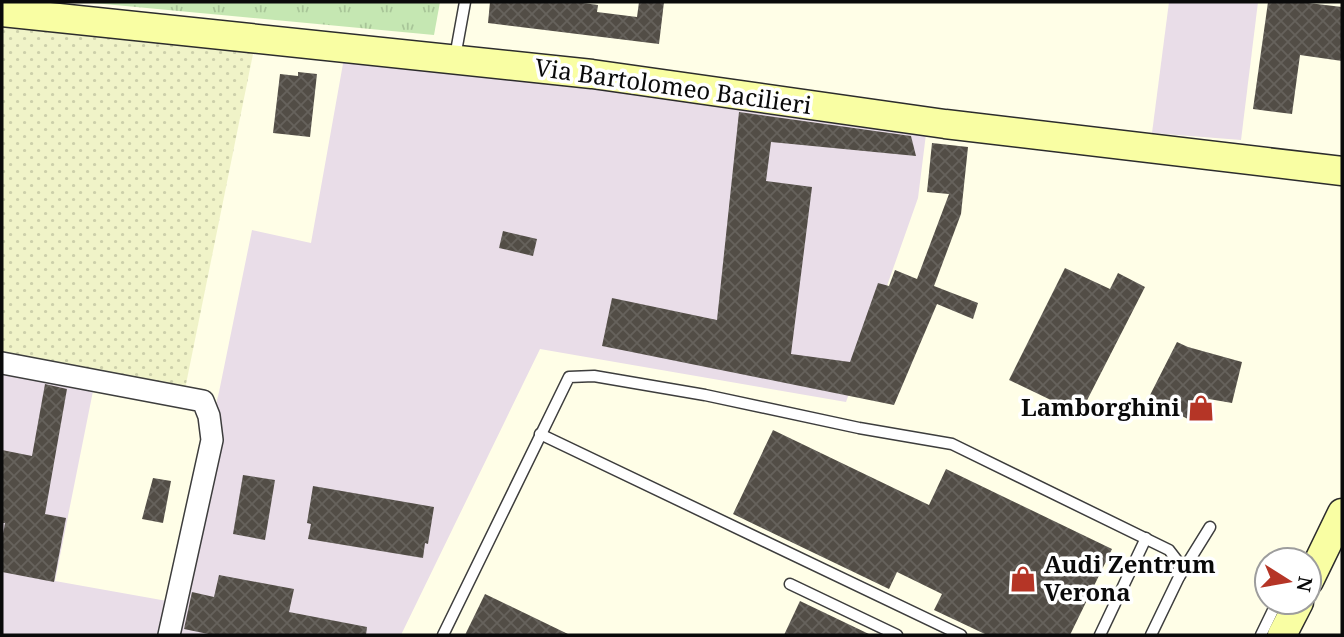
<svg xmlns="http://www.w3.org/2000/svg" width="1344" height="637" font-family="'Noto Serif',serif">
	<style>
		.industrial { fill: #e9dde8 }
		.farmland { fill: url(#farmland-dots) }
		.grass { fill: url(#grass-tufts) }
		.building { fill: url(#building-cross-hatch) }
		.lines { fill: none; stroke-linecap: round; stroke-linejoin: round }
		.lane-casing { stroke: #3d3d3d; stroke-width: 13 }
		.street-casing { stroke: #3d3d3d; stroke-width: 24 }
		.secondary-casing { stroke: #2c2c2c; stroke-width: 31 }
		.lane { stroke: #fff; stroke-width: 10 }
		.street { stroke: #fff; stroke-width: 21 }
		.secondary { stroke: #f9fea3; stroke-width: 28 }
		.labels { text-anchor: middle; stroke-width: 7; stroke-linejoin: round; paint-order: stroke }
		.street-label { font-size: 24px; fill: #0a0a0a; stroke: #fff }
		.poi-label { font-size: 24px; font-weight: bold; fill: #0a0a0a; stroke: #fff; text-anchor: end }
	</style>
	<defs>
		<pattern id="farmland-dots" width="8" height="8" patternUnits="userSpaceOnUse" patternTransform="scale(1.75)"><rect width="8" height="8" fill="#f0f3c8"/><path d="M2 2h.1M6 6h.1" fill="none" stroke="#cccfaa" stroke-width="1.8" stroke-linecap="round"/></pattern>
		<pattern id="grass-tufts" width="24" height="20" patternUnits="userSpaceOnUse" patternTransform="scale(1.75)"><rect width="24" height="20" fill="#c5e7b2"/><path d="M3 7l-1-3M5 7V3M7 7l1-3M15 17l-1-3M17 17v-4M19 17l1-3" fill="none" stroke="#a8c598"/></pattern>
		<pattern id="building-cross-hatch" width="8" height="8" patternUnits="userSpaceOnUse" patternTransform="scale(1.75)"><rect width="8" height="8" fill="#524d46"/><path d="M0 0l8 8M0 8l8-8" fill="none" stroke="#66625c"/></pattern>
	</defs>
	<rect width="100%" height="100%" fill="#fffee7"/>
	<g class="industrial">
		<polygon points="1169,2 1258,2 1241,140 1152,133"/>
		<polygon points="344,58 927,126 918,198 846,402 540,349 401,635 2,635 2,355 97,371 55,581 167,601 219,392 252,230 311,243"/>
	</g>
	<polygon class="farmland" points="2,21 254,49 185,389 2,355"/>
	<polygon class="grass" points="83,2 440,2 434,35"/>
	<g class="building">
		<polygon points="490,2 576,2 598,5 597,12 637,17 639,2 664,2 659,44 488,23"/>
		<polygon points="1268,2 1300,2 1342,7 1342,61 1300,55 1292,114 1253,109"/>
		<polygon points="298,72 317,74 310,137 273,133 280,74 298,76"/>
		<polygon points="739,112 911,136 916,156 771,142 766,181 812,187 791,354 850,362 878,283 889,286 895,270 917,279 949,194 927,192 932,143 968,147 961,214 934,286 978,303 973,319 937,304 894,405 602,346 612,298 717,320"/>
		<polygon points="503,231 537,239 533,256 499,248"/>
		<polygon points="1065,268 1110,289 1118,273 1145,287 1080,414 1009,380"/>
		<polygon points="1177,342 1188,347 1242,362 1232,403 1209,399 1196,423 1148,399"/>
		<polygon points="45,384 67,389 45,514 66,518 54,582 2,572 2,539 5,523 2,523 2,450 32,456"/>
		<polygon points="773,430 929,505 946,469 1112,549 1070,635 987,635 934,610 942,594 897,572 889,589 733,514"/>
		<polygon points="243,475 275,480 265,540 233,534"/>
		<polygon points="153,478 171,481 163,523 142,519"/>
		<polygon points="313,486 434,507 428,544 425,543 423,558 308,539 311,524 307,523"/>
		<polygon points="219,575 294,589 289,612 367,627 366,635 213,635 184,629 192,592 214,597"/>
		<polygon points="485,594 570,635 465,635"/>
		<polygon points="800,601 871,635 784,635"/>
	</g>
	<g class="lines">
		<g class="lane-casing">
			<g id="lane">
				<polyline points="455,57 465,2"/>
				<polyline points="540,434 961,635"/>
				<polyline points="790,584 897,635"/>
				<polyline points="443,635 569,377 594,376 705,395 859,428 952,444 1169,550 1179,563 1179,577"/>
				<polyline points="1100,635 1146,538"/>
				<polyline points="1151,635 1179,577 1210,527"/>
				<polyline points="1261,635 1277,602"/>
			</g>
		</g>
		<g class="street-casing">
			<polyline id="street" points="2,363 203,401 209,416 212,440 169,635"/>
		</g>
		<g class="secondary-casing">
			<g id="secondary">
				<polyline points="2,12 592,74 945,124 1342,171"/>
				<polyline points="1309,581 1342,513"/>
				<polyline points="1282,635 1299,602"/>
			</g>
		</g>
		<use href="#lane" class="lane"/>
		<use href="#street" class="street"/>
		<use href="#secondary" class="secondary"/>
	</g>
	<defs>
		<g id="shop-bare" transform="scale(2.1)"><path d="M-5-2.5h2.3a2.7 3.5 0 0 1 5.4 0H5L5.5 6h-11ZM-1.5-2.5h3a1.5 2.3 0 0 0-3 0Z" fill="#b53526" stroke="#fff" stroke-width="2.5" paint-order="stroke"/></g>
	</defs>
	<g fill-rule="evenodd">
		<use href="#shop-bare" x="1201" y="408"/>
		<use href="#shop-bare" x="1023" y="579"/>
	</g>
	<g class="labels">
		<g class="street-label">
			<text transform="translate(673 87) rotate(8)" y="8">Via Bartolomeo Bacilieri</text>
		</g>
		<g class="poi-label">
			<text x="1180" y="416">Lamborghini</text>
			<text x="1044" y="573" text-anchor="start">Audi Zentrum<tspan x="1044" dy="28">Verona</tspan></text>
		</g>
	</g>
	<rect width="1344" height="637" fill="none" stroke="#0a0a0a" stroke-width="7"/>
	<g transform="translate(1288 581) rotate(101)"><circle r="33" fill="#ffffff" stroke="#9d9d9d" stroke-width="2"/>
	<path d="M0-5L12 26L0 18L-12 26Z" fill="#b53526"/>
	<text y="-10" font-size="19" font-weight="bold" text-anchor="middle" fill="#0a0a0a">N</text>
	</g>
</svg>
